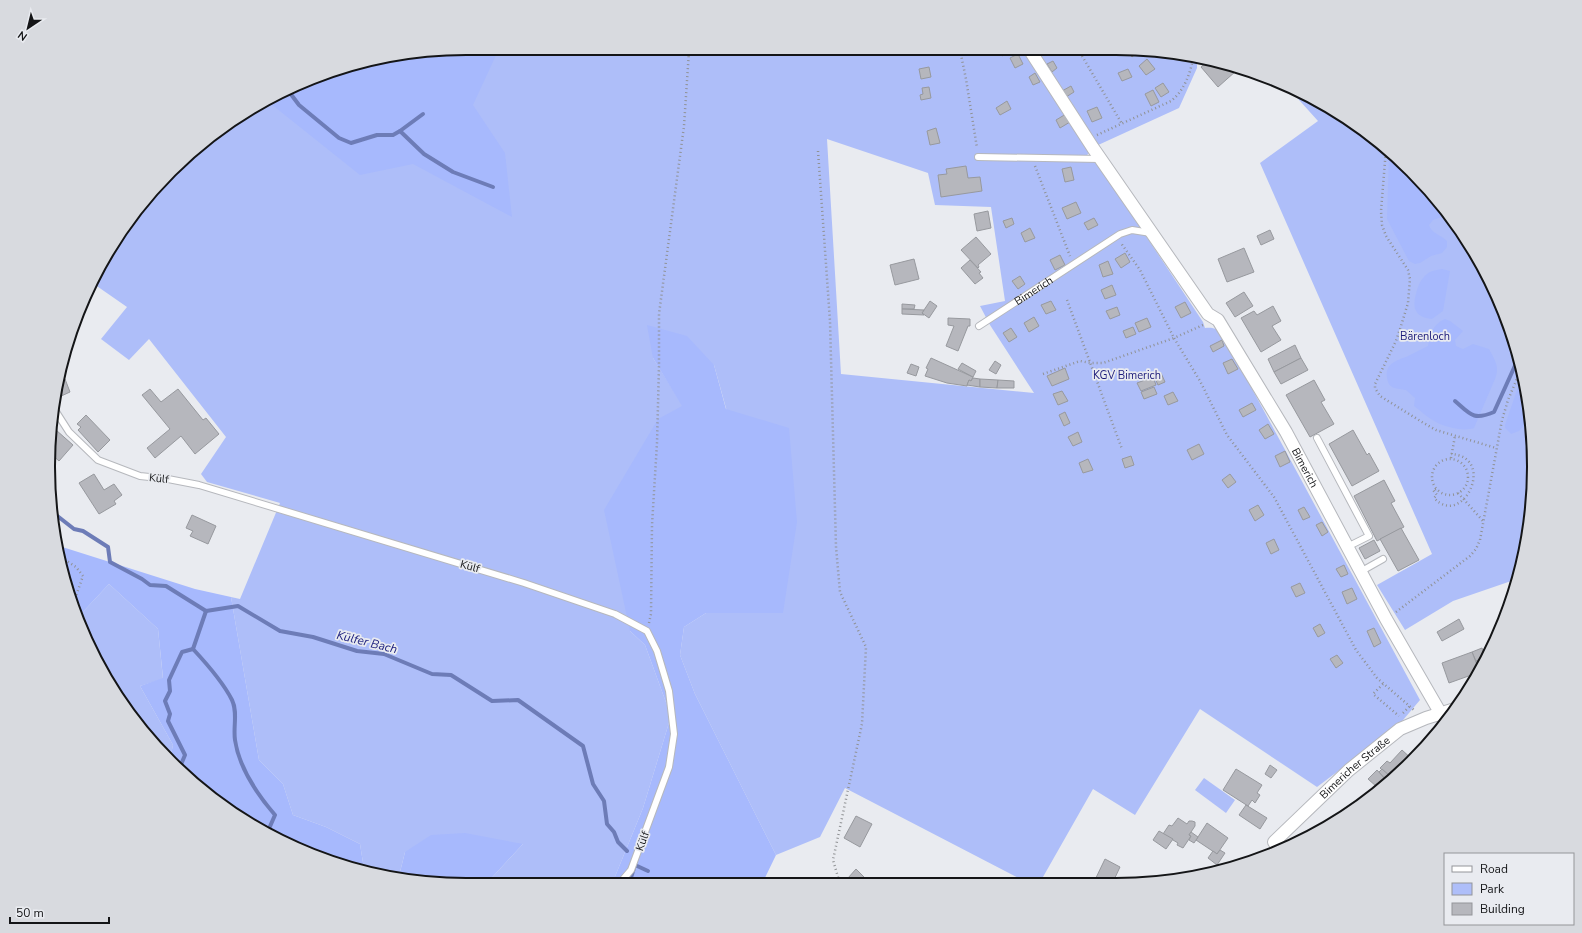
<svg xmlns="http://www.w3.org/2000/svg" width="1582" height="933" font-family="'Nunito Sans',sans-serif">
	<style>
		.green { fill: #aebef9; fill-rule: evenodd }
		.forest { fill: #a7b9fd }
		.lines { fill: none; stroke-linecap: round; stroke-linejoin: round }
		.stream { stroke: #6d7cb7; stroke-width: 4 }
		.building { fill: #b6b7bd; stroke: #97999e }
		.service-casing { stroke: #b6b8bd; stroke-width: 8 }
		.minor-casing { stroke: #b6b8bd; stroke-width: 14 }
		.path { stroke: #909295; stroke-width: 2.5; stroke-dasharray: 1 3; stroke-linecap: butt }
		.service { stroke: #fff; stroke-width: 6 }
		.minor { stroke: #fff; stroke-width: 12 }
		.labels { text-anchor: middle; stroke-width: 3.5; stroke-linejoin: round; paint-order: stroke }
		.street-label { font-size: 11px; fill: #141517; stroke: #e9ebf0 }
		.park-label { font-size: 11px; fill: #1c1b7a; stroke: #e9ebf0 }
		.water-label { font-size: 12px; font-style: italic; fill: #1f2280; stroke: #e9ebf0 }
		.rim { fill: none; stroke: #141517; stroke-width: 2 }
	</style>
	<rect width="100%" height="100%" fill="#e9ebf0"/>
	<g class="green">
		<path d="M1143,49L1197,60V68L1179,108L1096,146L1087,155L1088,161L1094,162L1099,165L1203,322L1205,328C1213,327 1219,329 1223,335L1420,700L1398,726L1317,787L1200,709L1135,815L1093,789L1039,884H1030L845,788L820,837L776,855L695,694L680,655L684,627L706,613H783L714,365L653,358L683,406L630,631L645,645L671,716L643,808L614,879L605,884H486L523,844L405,852L399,876L364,869L360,844L326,827L293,815L283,784L259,760L231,597L240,599L280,503L207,482L201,474L226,437L149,339L129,360L101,339L127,307L91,282L119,234L170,171L212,134L281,91L332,70L412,52ZM827,139L928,173L935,205L991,207L1005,301L980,306L990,325L1034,393L841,374Z"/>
		<polygon points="1291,91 1348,118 1411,170 1463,234 1502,306 1526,385 1534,466 1526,548 1517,579 1453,601 1405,630 1377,585 1432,554 1260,163 1318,121"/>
		<polygon points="109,584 158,629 163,679 140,686 173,745 170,758 152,742 104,676 80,626 76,614 81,614"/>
		<polygon points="1204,778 1235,800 1226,813 1195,790"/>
	</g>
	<g class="forest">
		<polygon points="498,51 473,105 505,153 512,217 413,164 360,175 266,100 281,91 332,70 412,52"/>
		<path d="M1389,152L1411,170L1448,215L1433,220L1429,225C1431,233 1441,235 1447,241V247L1442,253L1431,256L1420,263L1415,264L1409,261L1387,219Z"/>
		<path d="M1442,269L1450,271L1443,311L1432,319C1415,317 1412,308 1416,294C1418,286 1420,280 1427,274C1430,271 1437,270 1442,269Z"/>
		<path d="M1445,319L1450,321L1463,331L1455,340L1456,346L1463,349L1473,344L1489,349C1495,360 1500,367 1495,379L1474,428C1464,432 1445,427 1436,422C1428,418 1421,411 1414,406L1415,398L1406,390C1397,388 1389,390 1387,378C1385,363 1396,361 1408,356C1415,353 1421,349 1428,346C1430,334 1433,324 1445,319Z"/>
		<polygon points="647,325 687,336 714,365 726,409 789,428 797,522 783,613 706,613 684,627 680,655 695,694 776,855 762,884 605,884 614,879 643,808 671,716 645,645 630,631 604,510 658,419 682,406 653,358"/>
		<polygon points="1523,376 1526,385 1529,419 1519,431 1511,434 1505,428 1505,425 1520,381"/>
		<polygon points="56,545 195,589 231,597 259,760 283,784 293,815 326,827 360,844 364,869 332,863 250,823 251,821 227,808 170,758 173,745 140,686 163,678 158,629 109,584 81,614 76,614"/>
		<polygon points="465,833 523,844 486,884 439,884 399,876 405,852 431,835"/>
	</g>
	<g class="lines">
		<g class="stream">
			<polyline points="287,89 299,105 339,138 351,143 377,135 393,135 400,131 424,154 453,172 493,187"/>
			<polyline points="400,131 423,114"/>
			<path d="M1455,401C1470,414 1473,421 1494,412L1518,359"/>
			<polyline points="51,511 74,529 83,531 108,547 110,562 142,579 150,585 166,586 206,611 238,606 280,631 313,637 357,651 384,654 432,674 451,675 492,701 518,700 583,746 593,784 604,801 607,824 614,832 618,842 627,851"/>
			<path d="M206,611L193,649C207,664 223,682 232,700C238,712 233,727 235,740C239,767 257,794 275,815L268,831"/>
			<polyline points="180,767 185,755 168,721 170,714 165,701 170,691 169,680 182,652 193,649"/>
			<polyline points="629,884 635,865 648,871"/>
		</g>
	</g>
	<g class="building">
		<polygon points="998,49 1012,49 1002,56"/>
		<polygon points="1126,49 1140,49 1140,50 1132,57"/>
		<polygon points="1018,54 1023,64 1015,68 1010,58"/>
		<polygon points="1147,59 1155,69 1146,75 1139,66"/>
		<polygon points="1053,61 1057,68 1052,72 1047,64"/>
		<polygon points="1207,62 1232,67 1236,71 1218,87 1201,67"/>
		<polygon points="929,67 931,77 921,79 919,69"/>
		<polygon points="1128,69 1132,77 1122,81 1118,73"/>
		<polygon points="1035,73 1040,82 1033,85 1029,77"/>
		<polygon points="1163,83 1169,92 1161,97 1155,88"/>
		<polygon points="1071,86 1074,92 1066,97 1062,91"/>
		<polygon points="929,87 931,98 921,100 920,95 923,94 922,88"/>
		<polygon points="1153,90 1159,102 1151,106 1145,94"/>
		<polygon points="1007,101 1011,109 1000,115 996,108"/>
		<polygon points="1097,107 1102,118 1092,122 1087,111"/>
		<polygon points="1066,114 1070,122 1060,128 1056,120"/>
		<polygon points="936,128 940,143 930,145 927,131"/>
		<polygon points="966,166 968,178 980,177 982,191 941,197 938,175 947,174 946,169"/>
		<polygon points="1071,167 1074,180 1065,182 1062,169"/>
		<polygon points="1076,202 1081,213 1067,219 1062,208"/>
		<polygon points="988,211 991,228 977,231 974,214"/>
		<polygon points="1012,218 1014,224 1006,228 1003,221"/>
		<polygon points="1094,218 1098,225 1088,230 1084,223"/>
		<polygon points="1030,228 1035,238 1025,242 1021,233"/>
		<polygon points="1270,230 1274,239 1261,245 1257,236"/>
		<polygon points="976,237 991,254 978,265 979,267 978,268 961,250"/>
		<polygon points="1244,248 1254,272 1227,282 1218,259"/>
		<polygon points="1125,253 1130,262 1121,268 1115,259"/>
		<polygon points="1060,255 1065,265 1055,270 1050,260"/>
		<polygon points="914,259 919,279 895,285 890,265"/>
		<polygon points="970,260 981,272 979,273 983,278 975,284 961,268"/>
		<polygon points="1108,261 1113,274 1103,277 1099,265"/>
		<polygon points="1020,276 1025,284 1018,289 1012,281"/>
		<polygon points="1112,285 1116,295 1105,299 1101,290"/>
		<polygon points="1244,292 1253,306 1235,317 1226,303"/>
		<polygon points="930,301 937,306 929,318 922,313"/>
		<polygon points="1051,301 1056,310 1046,314 1041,305"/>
		<polygon points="1185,302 1191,313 1181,318 1175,307"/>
		<polygon points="902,304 915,305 914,309 902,309"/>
		<polygon points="1273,306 1281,321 1272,326 1281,340 1261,352 1241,318 1254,311 1257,315"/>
		<polygon points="1117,307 1120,315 1110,319 1106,311"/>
		<polygon points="902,309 924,310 922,313 924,315 902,314"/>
		<polygon points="1034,317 1039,326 1029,332 1024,323"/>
		<polygon points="948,318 970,319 970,326 968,326 958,351 946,346 954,326 948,325"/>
		<polygon points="1147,318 1151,327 1139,332 1135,323"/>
		<polygon points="1133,327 1136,334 1126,338 1123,331"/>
		<polygon points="1011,328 1017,337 1009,342 1003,333"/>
		<polygon points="1222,340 1224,346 1213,352 1210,346"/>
		<polygon points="1295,345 1301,358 1274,372 1268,359"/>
		<polygon points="931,358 973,377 971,381 969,380 967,386 947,383 925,376 928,369 926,368"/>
		<polygon points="1301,358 1308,370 1281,384 1274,372"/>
		<polygon points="1232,359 1238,369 1228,374 1223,363"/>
		<polygon points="995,361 1001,365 996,374 989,370"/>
		<polygon points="962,363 976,371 973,377 958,369"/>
		<polygon points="911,364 919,367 916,376 907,373"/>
		<polygon points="1065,368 1069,379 1052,386 1047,376"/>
		<polygon points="1161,373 1165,382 1158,385 1154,376"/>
		<polygon points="1153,377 1156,385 1141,391 1137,383"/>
		<polygon points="973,378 980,379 980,387 967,385 969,380 971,381"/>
		<polygon points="65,379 70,392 59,397 56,390 57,383"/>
		<polygon points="980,379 998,380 997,388 980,387"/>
		<polygon points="998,380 1014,381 1014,388 997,388"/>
		<polygon points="1314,380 1325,400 1321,402 1334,424 1310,437 1286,395"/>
		<polygon points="1154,387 1157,394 1144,399 1141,392"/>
		<polygon points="150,389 161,402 178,389 203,420 206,418 219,434 195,454 181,436 155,458 147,448 170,429 142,395"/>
		<polygon points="1062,391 1068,401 1058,405 1053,394"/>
		<polygon points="1173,392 1178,401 1168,405 1164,396"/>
		<polygon points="1252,403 1256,410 1243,417 1239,410"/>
		<polygon points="1065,412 1070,423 1064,426 1059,415"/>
		<polygon points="86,415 110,440 98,452 78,430 81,427 77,424"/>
		<polygon points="1268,424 1274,434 1265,439 1259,430"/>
		<polygon points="56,430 73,445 59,461 50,453 51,435"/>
		<polygon points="1353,430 1367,455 1369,453 1379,471 1352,486 1329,444"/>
		<polygon points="1078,432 1082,442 1073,446 1068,437"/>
		<polygon points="1199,444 1204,454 1192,460 1187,450"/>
		<polygon points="1285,451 1290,462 1280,467 1275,456"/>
		<polygon points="1131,456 1134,465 1125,468 1122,459"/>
		<polygon points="1088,459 1093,470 1083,473 1079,463"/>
		<polygon points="94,474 104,490 114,484 122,495 114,501 116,504 99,514 79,483"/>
		<polygon points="1230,474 1236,482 1228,488 1222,480"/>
		<polygon points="1384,480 1395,501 1391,503 1404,527 1377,541 1354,496"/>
		<polygon points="1258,505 1264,515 1255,521 1249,510"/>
		<polygon points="1304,507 1310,517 1303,520 1298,510"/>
		<polygon points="192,515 216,526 208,544 190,536 193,531 186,528"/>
		<polygon points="1322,522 1328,532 1322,536 1316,525"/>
		<polygon points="1401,528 1419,560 1398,571 1380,539"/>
		<polygon points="1274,539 1279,550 1271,554 1266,543"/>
		<polygon points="1374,540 1380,551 1365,559 1359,548"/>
		<polygon points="1344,565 1348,574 1341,577 1336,569"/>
		<polygon points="1300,583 1305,593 1296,597 1291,587"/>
		<polygon points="1352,588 1357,599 1347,604 1342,592"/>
		<polygon points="1459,619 1464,629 1442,641 1437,632"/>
		<polygon points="1320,624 1325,633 1318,637 1313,628"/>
		<polygon points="1374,628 1381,643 1374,647 1367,631"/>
		<polygon points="1482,648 1486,657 1476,661 1472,652"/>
		<polygon points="1472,652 1479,670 1477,673 1449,683 1442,663"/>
		<polygon points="1337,655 1343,663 1336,668 1330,659"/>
		<polygon points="1486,657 1479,670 1476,661"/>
		<polygon points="1402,750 1413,760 1391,778 1380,768 1387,761 1390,763"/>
		<polygon points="1270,765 1277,770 1271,778 1265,774"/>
		<polygon points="1236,769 1262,785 1257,793 1260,795 1255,803 1252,800 1248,806 1223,790"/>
		<polygon points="1382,769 1390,776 1386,780 1379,772"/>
		<polygon points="1377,770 1385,779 1377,787 1368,779"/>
		<polygon points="1246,805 1267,818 1260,829 1239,815"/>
		<polygon points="856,816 872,824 860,847 844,838"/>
		<polygon points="1178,818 1187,824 1189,821 1192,821 1195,822 1195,826 1189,835 1191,836 1183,848 1177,845 1178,843 1163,834 1169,825 1172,826"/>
		<polygon points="1207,823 1228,838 1217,854 1196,840"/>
		<polygon points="1159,831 1173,839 1166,849 1153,840"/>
		<polygon points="1191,832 1198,837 1194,843 1189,840 1191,836 1189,835"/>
		<polygon points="1294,838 1297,841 1285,847"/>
		<polygon points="1220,850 1225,853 1217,865 1208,858 1213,851 1217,854"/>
		<polygon points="1105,859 1120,867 1112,884 1093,884"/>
		<polygon points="1236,860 1242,864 1244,861 1247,863 1232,866"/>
		<polygon points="856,869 866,879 861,884 854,884 848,878"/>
		<polygon points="866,879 871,884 861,884"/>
	</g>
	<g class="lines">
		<g class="service-casing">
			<g id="service">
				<polyline points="978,157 1100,159"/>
				<path id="s1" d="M979,326L1120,234L1132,230L1151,233"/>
				<polyline points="53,407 69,432 98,460 140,476 168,479 199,485 524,583 615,614 647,631 657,651 669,691 674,734 669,767 631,870 619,884"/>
				<polyline points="1317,438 1369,536 1347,547"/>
				<polyline points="1360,572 1383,559"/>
			</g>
		</g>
		<g class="minor-casing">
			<g id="minor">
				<path id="s2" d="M1029,49L1093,148L1208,314L1218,320L1286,432L1386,619L1445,721"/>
				<path id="s3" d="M1274,842L1349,770L1400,729L1426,718L1455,709"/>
			</g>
		</g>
		<g class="path">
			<polyline points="1078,49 1122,124"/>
			<polyline points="960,50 966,79 977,148"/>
			<path d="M1097,135L1171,101C1184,91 1190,74 1193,59"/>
			<polyline points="1386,149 1381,211 1382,225 1386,236 1408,270 1410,279 1408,303 1401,326 1396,341 1375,384 1375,388 1380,396 1422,422 1436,430 1496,448"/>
			<polyline points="818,151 830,321 836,547 840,592 866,647 862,724 833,860 840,884"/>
			<polyline points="1035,166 1070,256"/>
			<polyline points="1067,300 1122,449"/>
			<polyline points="1203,325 1174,338 1200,381 1227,435 1274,497 1356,650 1377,678 1414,710"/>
			<polyline points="1043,374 1080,361 1091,363 1103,363 1174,338 1140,270 1121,243"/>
			<polyline points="1451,458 1455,436"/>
			<circle cx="1450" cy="477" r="18"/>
			<path d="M1436,489L1433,490L1437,495L1434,498C1463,529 1497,457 1451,454"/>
			<polyline points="1458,493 1483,521"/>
			<polyline points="58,555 76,567 83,576 73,604"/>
			<polyline points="1396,612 1470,556 1476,549 1480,540 1502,420 1508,400 1521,369"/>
			<polyline points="649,623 651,614 652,525 657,443 659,366 659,314 684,126 689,51"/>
			<polyline points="1383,684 1373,694 1399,716"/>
			<polyline points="1403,713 1410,706"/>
		</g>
		<use href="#service" class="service"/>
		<use href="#minor" class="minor"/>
	</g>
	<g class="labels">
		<g class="street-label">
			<text dy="4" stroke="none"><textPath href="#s1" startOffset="65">Bimerich</textPath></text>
			<text dy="4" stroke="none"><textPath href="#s2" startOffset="503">Bimerich</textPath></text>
			<text transform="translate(159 478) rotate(6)" y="4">Külf</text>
			<text transform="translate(470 566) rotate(15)" y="4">Külf</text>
			<text dy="4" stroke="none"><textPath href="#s3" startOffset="110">Bimericher Straße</textPath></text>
			<text transform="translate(642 841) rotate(-70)" y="4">Külf</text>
		</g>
		<g class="park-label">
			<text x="1425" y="340">Bärenloch</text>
			<text x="1127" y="379">KGV Bimerich</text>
		</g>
		<g class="water-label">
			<text transform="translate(367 642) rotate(14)" y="4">Külfer Bach</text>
		</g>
	</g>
	<path d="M0 0H1582V933H0ZM466 55H1116A411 411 0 0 1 1527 466V467A411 411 0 0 1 1116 878H466A411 411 0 0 1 55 467V466A411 411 0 0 1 466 55Z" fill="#d8dadf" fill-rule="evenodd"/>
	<path class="rim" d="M466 55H1116A411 411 0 0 1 1527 466V467A411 411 0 0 1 1116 878H466A411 411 0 0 1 55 467V466A411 411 0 0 1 466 55Z"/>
	<rect x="1444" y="853" width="130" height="72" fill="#e9ebf0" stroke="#949599"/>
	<rect x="1452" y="866" width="20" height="6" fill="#ffffff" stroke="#949599"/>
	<text x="1480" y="873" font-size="12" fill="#141517">Road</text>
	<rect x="1452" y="883" width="20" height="12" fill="#aebef9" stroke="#949599"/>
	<text x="1480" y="893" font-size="12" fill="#141517">Park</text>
	<rect x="1452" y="903" width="20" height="12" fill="#b6b7bd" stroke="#949599"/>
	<text x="1480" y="913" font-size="12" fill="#141517">Building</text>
	<g transform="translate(28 28) rotate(215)" stroke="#e9ebf0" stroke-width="3" paint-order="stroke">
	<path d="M0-3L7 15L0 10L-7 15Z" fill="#141517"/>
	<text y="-6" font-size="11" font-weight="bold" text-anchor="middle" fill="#141517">N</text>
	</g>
	<path d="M10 917v6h99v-6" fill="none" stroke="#141517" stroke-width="2"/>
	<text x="16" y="917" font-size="12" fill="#141517" stroke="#e9ebf0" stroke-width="3" paint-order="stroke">50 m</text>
</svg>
